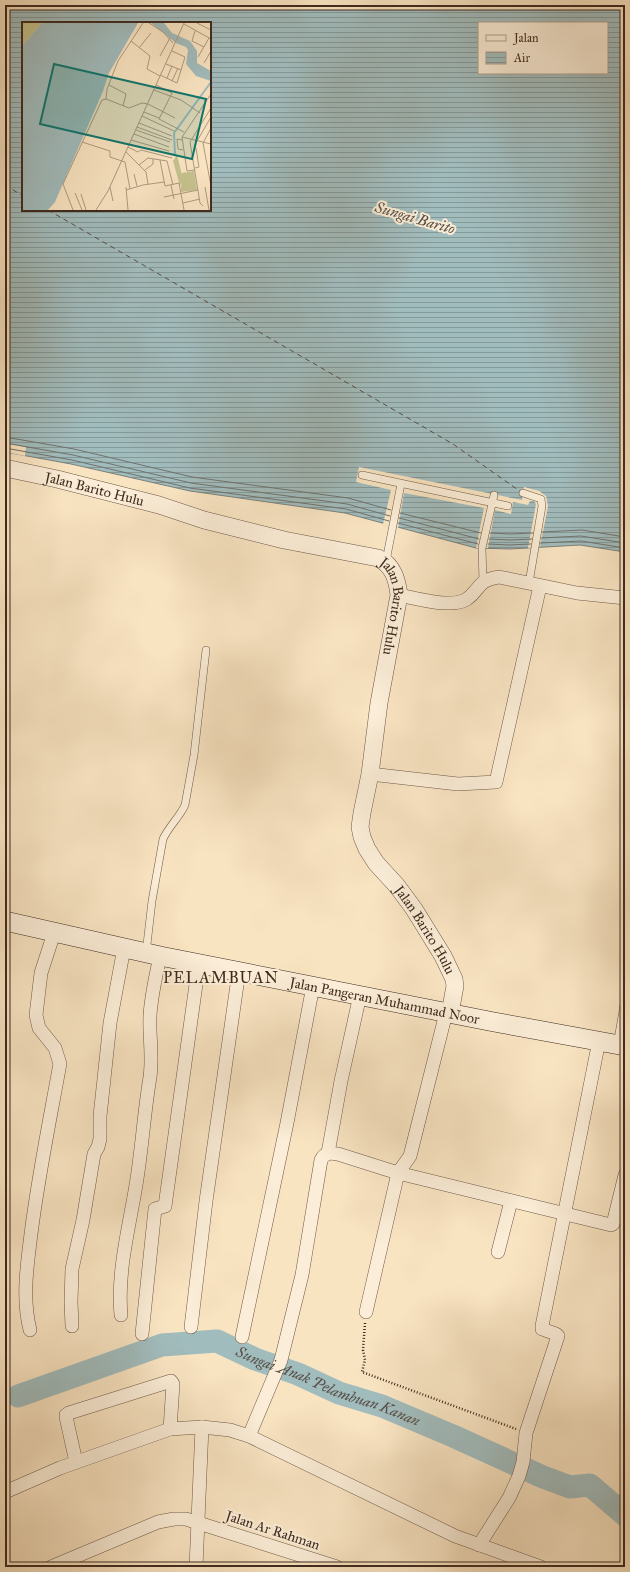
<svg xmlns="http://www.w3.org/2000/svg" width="630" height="1572" font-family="'IM FELL Great Primer',serif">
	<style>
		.water { fill: url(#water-rules); stroke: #7a827d; fill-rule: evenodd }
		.pier { fill: #f9e4c2 }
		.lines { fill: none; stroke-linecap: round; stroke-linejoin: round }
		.shore { stroke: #70736e; stroke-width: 1 }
		.river { stroke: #a1bcbd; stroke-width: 23 }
		.ferry { stroke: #584e46; stroke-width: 1; stroke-dasharray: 5 4; stroke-linecap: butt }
		.service-casing { stroke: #6e5847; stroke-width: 8 }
		.minor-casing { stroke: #6e5847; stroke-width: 14 }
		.tertiary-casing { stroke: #6e5847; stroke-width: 18 }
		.secondary-casing { stroke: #3f2a1e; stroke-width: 20 }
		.path { stroke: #3f2a1e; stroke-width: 2.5; stroke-dasharray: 1 2; stroke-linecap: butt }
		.service { stroke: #fbedd7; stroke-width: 7 }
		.minor { stroke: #fbedd7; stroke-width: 13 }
		.tertiary { stroke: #fbedd7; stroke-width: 17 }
		.secondary { stroke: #fbedd7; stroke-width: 19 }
		.labels { text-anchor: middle; stroke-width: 4; stroke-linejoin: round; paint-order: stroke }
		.street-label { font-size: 14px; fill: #3f2a1e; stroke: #fbedd7 }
		.water-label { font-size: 15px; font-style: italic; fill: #584e46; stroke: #fbedd7 }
		.quarter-label { font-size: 16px; letter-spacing: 1px; fill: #3f2a1e; stroke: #fbedd7 }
		.inset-river { fill: none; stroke: #a1bcbd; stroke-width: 2 }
		.inset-road { fill: none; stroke: #af9a80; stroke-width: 1 }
		.view { fill: #0f766e; fill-opacity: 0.15; stroke: #0f766e; stroke-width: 2 }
		.inset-edge { fill: none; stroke: #3f2a1e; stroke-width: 2 }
	</style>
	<defs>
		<pattern id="water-rules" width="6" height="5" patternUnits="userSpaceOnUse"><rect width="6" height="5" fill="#a1bcbd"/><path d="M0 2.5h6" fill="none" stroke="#859999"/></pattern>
	</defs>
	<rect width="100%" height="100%" fill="#f9e4c2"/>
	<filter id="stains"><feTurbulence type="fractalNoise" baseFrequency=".005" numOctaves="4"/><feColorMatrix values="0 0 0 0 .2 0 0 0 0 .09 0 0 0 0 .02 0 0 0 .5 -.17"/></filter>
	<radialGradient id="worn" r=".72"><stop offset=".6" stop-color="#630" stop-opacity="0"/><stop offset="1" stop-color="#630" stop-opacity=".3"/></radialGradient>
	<path class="water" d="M5,5H625V552L580,545L510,549L476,548L345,513L190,491L71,464L5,452ZM23,23H210V210H23ZM479,23H607V73H479Z"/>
	<g class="pier">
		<polygon points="5,443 26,447 25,456 5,452"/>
		<polygon points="359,467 522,500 524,487 539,491 546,496 548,506 540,547 528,548 536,504 534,501 530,501 528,505 513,502 511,514 495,510 488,548 476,548 484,508 404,493 398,528 383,524 391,490 356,482"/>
	</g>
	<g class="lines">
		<g class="shore">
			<polyline points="5,437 74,449 192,477 348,498 391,510"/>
			<polyline points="5,443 73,455 191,483 347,504 390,516"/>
			<polyline points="5,448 72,460 190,488 346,509 389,521"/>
			<polyline points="400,513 481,533"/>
			<polyline points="399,518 479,539"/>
			<polyline points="398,523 478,544"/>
			<polyline points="542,532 582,530 625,537"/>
			<polyline points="490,533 510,534 533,533"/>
			<polyline points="541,538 581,536 625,543"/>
			<polyline points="489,539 510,540 532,539"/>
			<polyline points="540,543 581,541 625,548"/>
			<polyline points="488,544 509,545 531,544"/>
		</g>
		<path class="river" id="s1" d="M18,1396L162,1345L217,1341L255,1359L298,1374L339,1393L382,1406L453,1436L543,1477L570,1487L590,1485L625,1515"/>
		<g class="ferry">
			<polyline points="5,185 23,196"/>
			<polyline points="48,210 453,444 521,492"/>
		</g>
		<g class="service-casing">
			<g id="service">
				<polyline points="362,475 508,506"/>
				<polyline points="523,493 541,499 542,506 529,583"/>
				<polyline points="386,561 401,484"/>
				<polyline points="483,582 482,548 494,495"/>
				<path d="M146,953L152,901L163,839C169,826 179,818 185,805L194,755L206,650"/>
				<polyline points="617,1045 625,999"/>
			</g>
		</g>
		<g class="minor-casing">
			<g id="minor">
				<path d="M399,595C415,598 452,609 467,599C481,589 477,580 499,577L577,593L625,598"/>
				<polyline points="370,774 458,784 496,782 540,586"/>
				<polyline points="328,1153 341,1081 360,995"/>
				<polyline points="498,1252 511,1201"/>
				<polyline points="366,1312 398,1173 410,1156 446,1013"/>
				<path d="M121,1315C117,1272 129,1228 136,1185C142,1149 144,1113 150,1077C153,1056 149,1036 150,1016C151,996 156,976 160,956"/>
				<polyline points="72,1326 71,1302 72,1269 83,1220 94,1154 98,1147 100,1139 100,1116 110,1023 124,948"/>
				<polyline points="191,1327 206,1201 239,971"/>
				<path d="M30,1330C22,1298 27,1266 31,1234C38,1178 49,1124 59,1069L60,1064L55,1048L39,1028L36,1015L41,973L54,933"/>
				<polyline points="142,1334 155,1209 165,1206 199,963"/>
				<polyline points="242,1337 287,1123 313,986"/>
				<path d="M249,1436L281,1360L302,1275L321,1160C325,1152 331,1153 338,1154L398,1173L611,1225L613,1224L625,1175"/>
				<polyline points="76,1462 66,1417 66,1415 69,1413 171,1381 173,1384 170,1429"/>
				<polyline points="5,1492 60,1468 170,1429 202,1427 230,1430 249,1436 455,1536 541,1567"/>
				<polyline points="479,1545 509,1498 519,1476 523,1462 526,1433 558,1336 556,1334 542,1329 542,1326 599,1041"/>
				<polyline points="51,1567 158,1522 174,1519 186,1519 337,1567"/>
				<polyline points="196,1567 202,1427"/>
			</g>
		</g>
		<g class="tertiary-casing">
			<g id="tertiary">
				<path id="s2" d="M5,468L57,479L159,505L204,520L284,540L378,558C393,565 397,579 399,595L379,703L370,774L362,813L360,827L362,837L367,849L376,863L397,886L414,909L443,956L454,979L455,986L450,1013"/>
			</g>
		</g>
		<g class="secondary-casing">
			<g id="secondary">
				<path id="s3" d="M5,921L160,956L494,1022L625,1046"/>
			</g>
		</g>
		<polyline class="path" points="365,1323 363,1350 365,1360 362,1372 516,1429"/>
		<use href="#service" class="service"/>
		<use href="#minor" class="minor"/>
		<use href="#tertiary" class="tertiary"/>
		<use href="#secondary" class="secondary"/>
	</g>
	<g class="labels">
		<g class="street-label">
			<text dy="5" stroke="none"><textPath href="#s2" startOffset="92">Jalan Barito Hulu</textPath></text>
			<text dy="5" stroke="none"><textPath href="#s2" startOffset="439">Jalan Barito Hulu</textPath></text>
			<text dy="5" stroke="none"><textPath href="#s2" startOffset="787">Jalan Barito Hulu</textPath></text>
			<text dy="5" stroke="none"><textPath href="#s3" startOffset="388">Jalan Pangeran Muhammad Noor</textPath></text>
			<text transform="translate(273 1530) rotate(18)" y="5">Jalan Ar Rahman</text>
		</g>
		<g class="water-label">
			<text transform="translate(415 218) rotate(16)" y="5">Sungai Barito</text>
			<text dy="5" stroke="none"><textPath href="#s1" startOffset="328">Sungai Anak Pelambuan Kanan</textPath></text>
		</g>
		<g class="quarter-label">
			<text x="221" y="983">PELAMBUAN</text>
		</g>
	</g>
	<g transform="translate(22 22)">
		<rect width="189" height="189" fill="#f9e4c2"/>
		<path d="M0,1H20L0,24ZM172,149L175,168L159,170L160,151Z" fill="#c5c28e"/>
		<path d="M155,133L161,157L158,164L151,139Z" fill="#c5c28e"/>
		<path d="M20,1H116L87,51L81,69L33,180L26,188H0V24ZM129,1H142L150,11L168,19L175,29V41L189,49V59L174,54L164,42L166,28L164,25L154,21Z" fill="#a1bcbd"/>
		<path class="inset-river" d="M0,101L52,124M153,132L152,111L189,60M0,133L34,109L77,63"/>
		<path class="inset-road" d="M127,1L141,10L151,21M175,1L189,8M162,2L189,17M173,9L170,19L182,25M109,19L128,34L125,47L138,54M117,26L129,11M138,34L148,16M176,35L187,16M182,41L189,29M144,42L159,48M138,53L155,61L163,35L150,29M145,56L150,44M150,59L156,46M87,63L104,72L101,84M134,63L150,71L137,97L162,110M132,68L159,78L178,91M84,77L85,67L96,39L121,1M126,82L153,96M122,90L137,96M120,94L152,109M117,101L150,114M115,105L150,118M189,106L181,121L189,164M114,108L148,120M112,112L147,125M160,115L189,122M109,118L147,129M160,118L155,117L156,127L161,128M175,119L189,95M60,120L88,129V135L103,140L108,167M106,125L116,130L119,128L150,136M104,130L124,150L126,162M138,138L143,164L157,161L162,188M117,143L126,136L145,139L151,163M173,146L177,145L174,126M123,148L131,142V137M173,148L165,149L160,115L189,72M112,152L115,164M149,163L152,177M88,165L91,179M104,165L106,188M183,165L187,188M104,168L121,163L142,160M53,171L60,188M59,172L64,188M142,175L176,168M161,181L178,177M181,184L178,181L168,120L189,86M51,188L41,162L80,78L84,77L107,86L120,81L126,82M74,188L86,169L162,1"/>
		<path class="view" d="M32,42L184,77L170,137L18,102Z"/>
		<rect width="189" height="189" class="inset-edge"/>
	</g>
	<rect width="630" height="1572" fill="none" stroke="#f9e4c2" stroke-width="20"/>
	<rect x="6" y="6" width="618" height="1560" fill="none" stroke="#3f2a1e" stroke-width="2"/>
	<rect x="10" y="10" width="610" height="1552" fill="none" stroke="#3f2a1e"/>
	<rect x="478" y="22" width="130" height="52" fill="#fbedd7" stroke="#b09f8d"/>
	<rect x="486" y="35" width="20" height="6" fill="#fbedd7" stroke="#b09f8d"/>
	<text x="514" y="42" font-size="12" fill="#3f2a1e">Jalan</text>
	<rect x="486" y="52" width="20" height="12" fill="url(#water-rules)" stroke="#b09f8d"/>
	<text x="514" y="62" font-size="12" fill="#3f2a1e">Air</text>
	<rect width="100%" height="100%" filter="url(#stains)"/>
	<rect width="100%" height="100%" fill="url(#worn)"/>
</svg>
